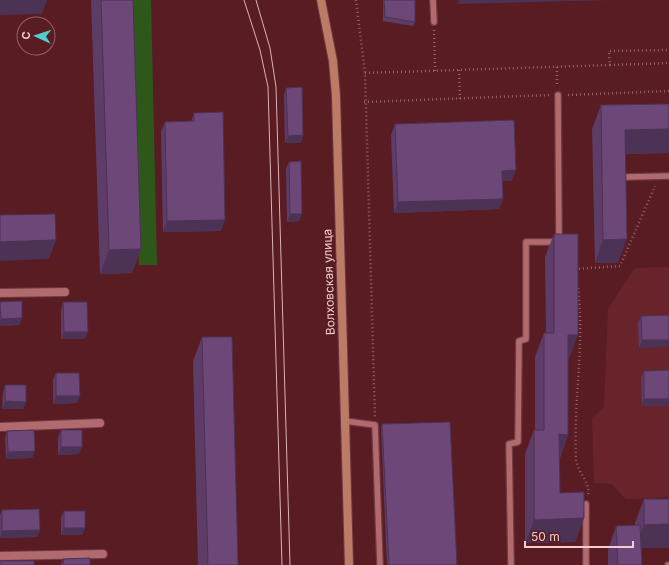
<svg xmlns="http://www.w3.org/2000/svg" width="669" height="565" font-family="Inter,sans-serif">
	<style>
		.built { fill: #69242b }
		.green { fill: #2d5819 }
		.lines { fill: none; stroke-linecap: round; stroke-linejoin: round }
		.lane-casing { stroke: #6f3a41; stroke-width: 8 }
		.street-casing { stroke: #6f3a41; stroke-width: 10 }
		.secondary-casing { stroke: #6f3a41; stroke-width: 10 }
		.path { stroke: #976267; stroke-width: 2.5; stroke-dasharray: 1 3; stroke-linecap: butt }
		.lane { stroke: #b16b6e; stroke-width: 5.5 }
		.street { stroke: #b16b6e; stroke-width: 8 }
		.secondary { stroke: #bb7b64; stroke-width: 8 }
		.tram { stroke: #dcb2b4; stroke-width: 1 }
		.wall { fill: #5d3d67 }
		.shaded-wall { fill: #4c3254 }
		.building { fill: #6c4778; stroke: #4c3254 }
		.labels { text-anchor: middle; stroke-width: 3.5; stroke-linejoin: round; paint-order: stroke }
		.street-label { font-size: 12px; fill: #f3cccd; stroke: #591c23 }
	</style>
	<rect width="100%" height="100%" fill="#591c23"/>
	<polygon class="built" points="669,267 669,497 626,499 612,484 594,483 592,418 604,407 608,309 635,268"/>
	<polygon class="green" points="129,0 151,0 157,265 139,265"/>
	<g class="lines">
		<g class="lane-casing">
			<g id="lane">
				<polyline points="433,0 434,22"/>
				<polyline points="626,177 669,176"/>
				<polyline points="345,421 375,425 380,565"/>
				<polyline points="511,565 509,444 518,442 519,341 526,339 526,242 559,242 558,95"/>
				<polyline points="586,565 586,504"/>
				<polyline points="668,565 669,565"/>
			</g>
		</g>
		<g class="street-casing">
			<g id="street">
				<polyline points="0,293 65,292"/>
				<polyline points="0,427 100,423"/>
				<polyline points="0,556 103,554"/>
			</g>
		</g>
		<g class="secondary-casing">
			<polyline id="secondary" points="321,0 333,61 336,96 349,565"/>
		</g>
		<g class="path">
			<polyline points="356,0 365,73 375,417"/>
			<polyline points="434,30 435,71"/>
			<polyline points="610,65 669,63"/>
			<polyline points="557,67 557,87"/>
			<polyline points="459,70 460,99"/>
			<polyline points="365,73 610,65 609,51 669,50"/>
			<polyline points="568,95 669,91"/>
			<polyline points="364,102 549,95"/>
			<polyline points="575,269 620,266 655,186"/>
			<path d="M578,288C585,345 573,402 576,459C577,472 591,482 588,496"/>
		</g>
		<use href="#lane" class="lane"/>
		<use href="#street" class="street"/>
		<use href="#secondary" class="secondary"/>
		<g class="tram">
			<polyline points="244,0 260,50 268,87 282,565"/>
			<polyline points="256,0 270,48 276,87 290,565"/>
		</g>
	</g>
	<g class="wall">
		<polygon points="91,0 133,0 141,249 132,273 100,274"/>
		<polygon points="383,0 415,0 415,22 413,26 383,21"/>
		<polygon points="286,88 303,135 301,143 285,143 284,95"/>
		<polygon points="669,104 669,153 625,154 618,263 595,263 592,129 601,105"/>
		<polygon points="194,113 221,231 163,232 161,132 165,122 191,122"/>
		<polygon points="395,124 512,181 502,181 503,199 499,209 394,213 391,135"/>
		<polygon points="289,162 299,221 287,222 286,169"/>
		<polygon points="554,234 569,359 568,359 568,435 560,458 560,493 584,518 575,542 525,543 525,454 534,430 535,430 535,357 544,333 546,333 545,257"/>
		<polygon points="0,302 22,318 19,325 0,326"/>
		<polygon points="63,302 85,339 61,339 61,310"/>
		<polygon points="669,315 639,348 638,323 641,316"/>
		<polygon points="202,337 238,565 198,565 193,361"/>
		<polygon points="669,370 669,406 642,406 641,378 644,371"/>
		<polygon points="56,373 77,403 53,404 53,380"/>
		<polygon points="5,385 26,402 23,409 2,409 3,392"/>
		<polygon points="382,424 457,565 387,565 381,428"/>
		<polygon points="61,430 79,454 58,455 58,438"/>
		<polygon points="7,431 35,451 32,458 6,459 5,438"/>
		<polygon points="644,499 669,499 642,548 642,565 608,565 608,550 616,526 635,525 635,523"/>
		<polygon points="2,510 40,530 37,537 0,538 0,515"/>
		<polygon points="64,511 85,528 82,535 61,535 61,518"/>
		<polygon points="63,559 90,565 61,565"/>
	</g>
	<g class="shaded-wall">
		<polygon points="0,0 47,0 42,14 0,15"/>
		<polygon points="459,0 612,0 458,4"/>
		<polygon points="669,129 669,153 616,154 625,130"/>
		<polygon points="303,135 301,143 285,143 288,136"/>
		<polygon points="516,170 512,181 498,181 502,171"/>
		<polygon points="503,199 499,209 394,213 398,202"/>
		<polygon points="290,214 302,214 299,221 287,222"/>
		<polygon points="225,220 221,231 163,232 167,221"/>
		<polygon points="627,239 618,263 595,263 603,240"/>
		<polygon points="56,240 49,259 0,261 0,242"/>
		<polygon points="141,249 132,273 100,274 109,250"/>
		<polygon points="22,318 19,325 0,326 0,321 1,319"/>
		<polygon points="64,332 88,332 85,339 61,339"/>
		<polygon points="568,335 578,335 569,359 559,359"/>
		<polygon points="642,340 669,340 669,347 639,348"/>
		<polygon points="56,396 80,396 77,403 53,404"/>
		<polygon points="644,399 669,399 669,406 642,406"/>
		<polygon points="5,401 26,402 23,409 2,409"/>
		<polygon points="559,434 568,435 559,458"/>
		<polygon points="61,447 82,447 79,454 58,455"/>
		<polygon points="35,451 32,458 6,459 8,452"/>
		<polygon points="584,518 575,542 525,543 534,520"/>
		<polygon points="669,524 669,548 635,548 644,525"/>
		<polygon points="64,528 85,528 82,535 61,535"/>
		<polygon points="40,530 37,537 0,538 2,531"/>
	</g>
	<g class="building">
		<polygon points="101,0 133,0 141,249 109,250"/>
		<polygon points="384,0 415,0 415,22 385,17"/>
		<polygon points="302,87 303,135 288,136 286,88"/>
		<polygon points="669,104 669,129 625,130 627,239 603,240 601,105"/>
		<polygon points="223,112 225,220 167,221 165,122 194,121 194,113"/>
		<polygon points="514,120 516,170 502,171 503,199 398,202 395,124"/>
		<polygon points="301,161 302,214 290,214 289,162"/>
		<polygon points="55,214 56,240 0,242 0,215"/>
		<polygon points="554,234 578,234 578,335 568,335 568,435 559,434 560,493 584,492 584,518 534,520 534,430 544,430 544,333 554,333"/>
		<polygon points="22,301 22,318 1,319 0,302"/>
		<polygon points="63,302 87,302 88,332 64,332"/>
		<polygon points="669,315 669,340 642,340 641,316"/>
		<polygon points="202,337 232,337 238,565 208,565"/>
		<polygon points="669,370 669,399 644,399 644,371"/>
		<polygon points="56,373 79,373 80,396 56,396"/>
		<polygon points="5,385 26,385 26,402 5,401"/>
		<polygon points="450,422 457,565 389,565 382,424"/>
		<polygon points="34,430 35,451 8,452 7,431"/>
		<rect x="61" y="430" width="21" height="17"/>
		<polygon points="644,499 669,499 669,524 644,525"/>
		<polygon points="39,509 40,530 2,531 2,510"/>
		<rect x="64" y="511" width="21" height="17"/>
		<polygon points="640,525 642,565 618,565 616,526"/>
		<polygon points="90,558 90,565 64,565 63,559"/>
		<rect x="0" y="561" width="34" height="4"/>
	</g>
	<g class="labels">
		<g class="street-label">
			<text transform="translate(329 282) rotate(-92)" y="4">Волховская улица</text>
		</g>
	</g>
	<g transform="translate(36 36) rotate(273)"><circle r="19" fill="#591c23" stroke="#976267"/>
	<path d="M0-3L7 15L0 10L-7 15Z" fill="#52cdcf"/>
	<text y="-6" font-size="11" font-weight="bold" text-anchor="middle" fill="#f3cccd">С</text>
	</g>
	<path d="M525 541v6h108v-6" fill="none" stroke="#f3cccd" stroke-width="2"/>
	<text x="531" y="541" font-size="12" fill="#f3cccd" stroke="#591c23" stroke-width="3" paint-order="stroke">50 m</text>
</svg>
